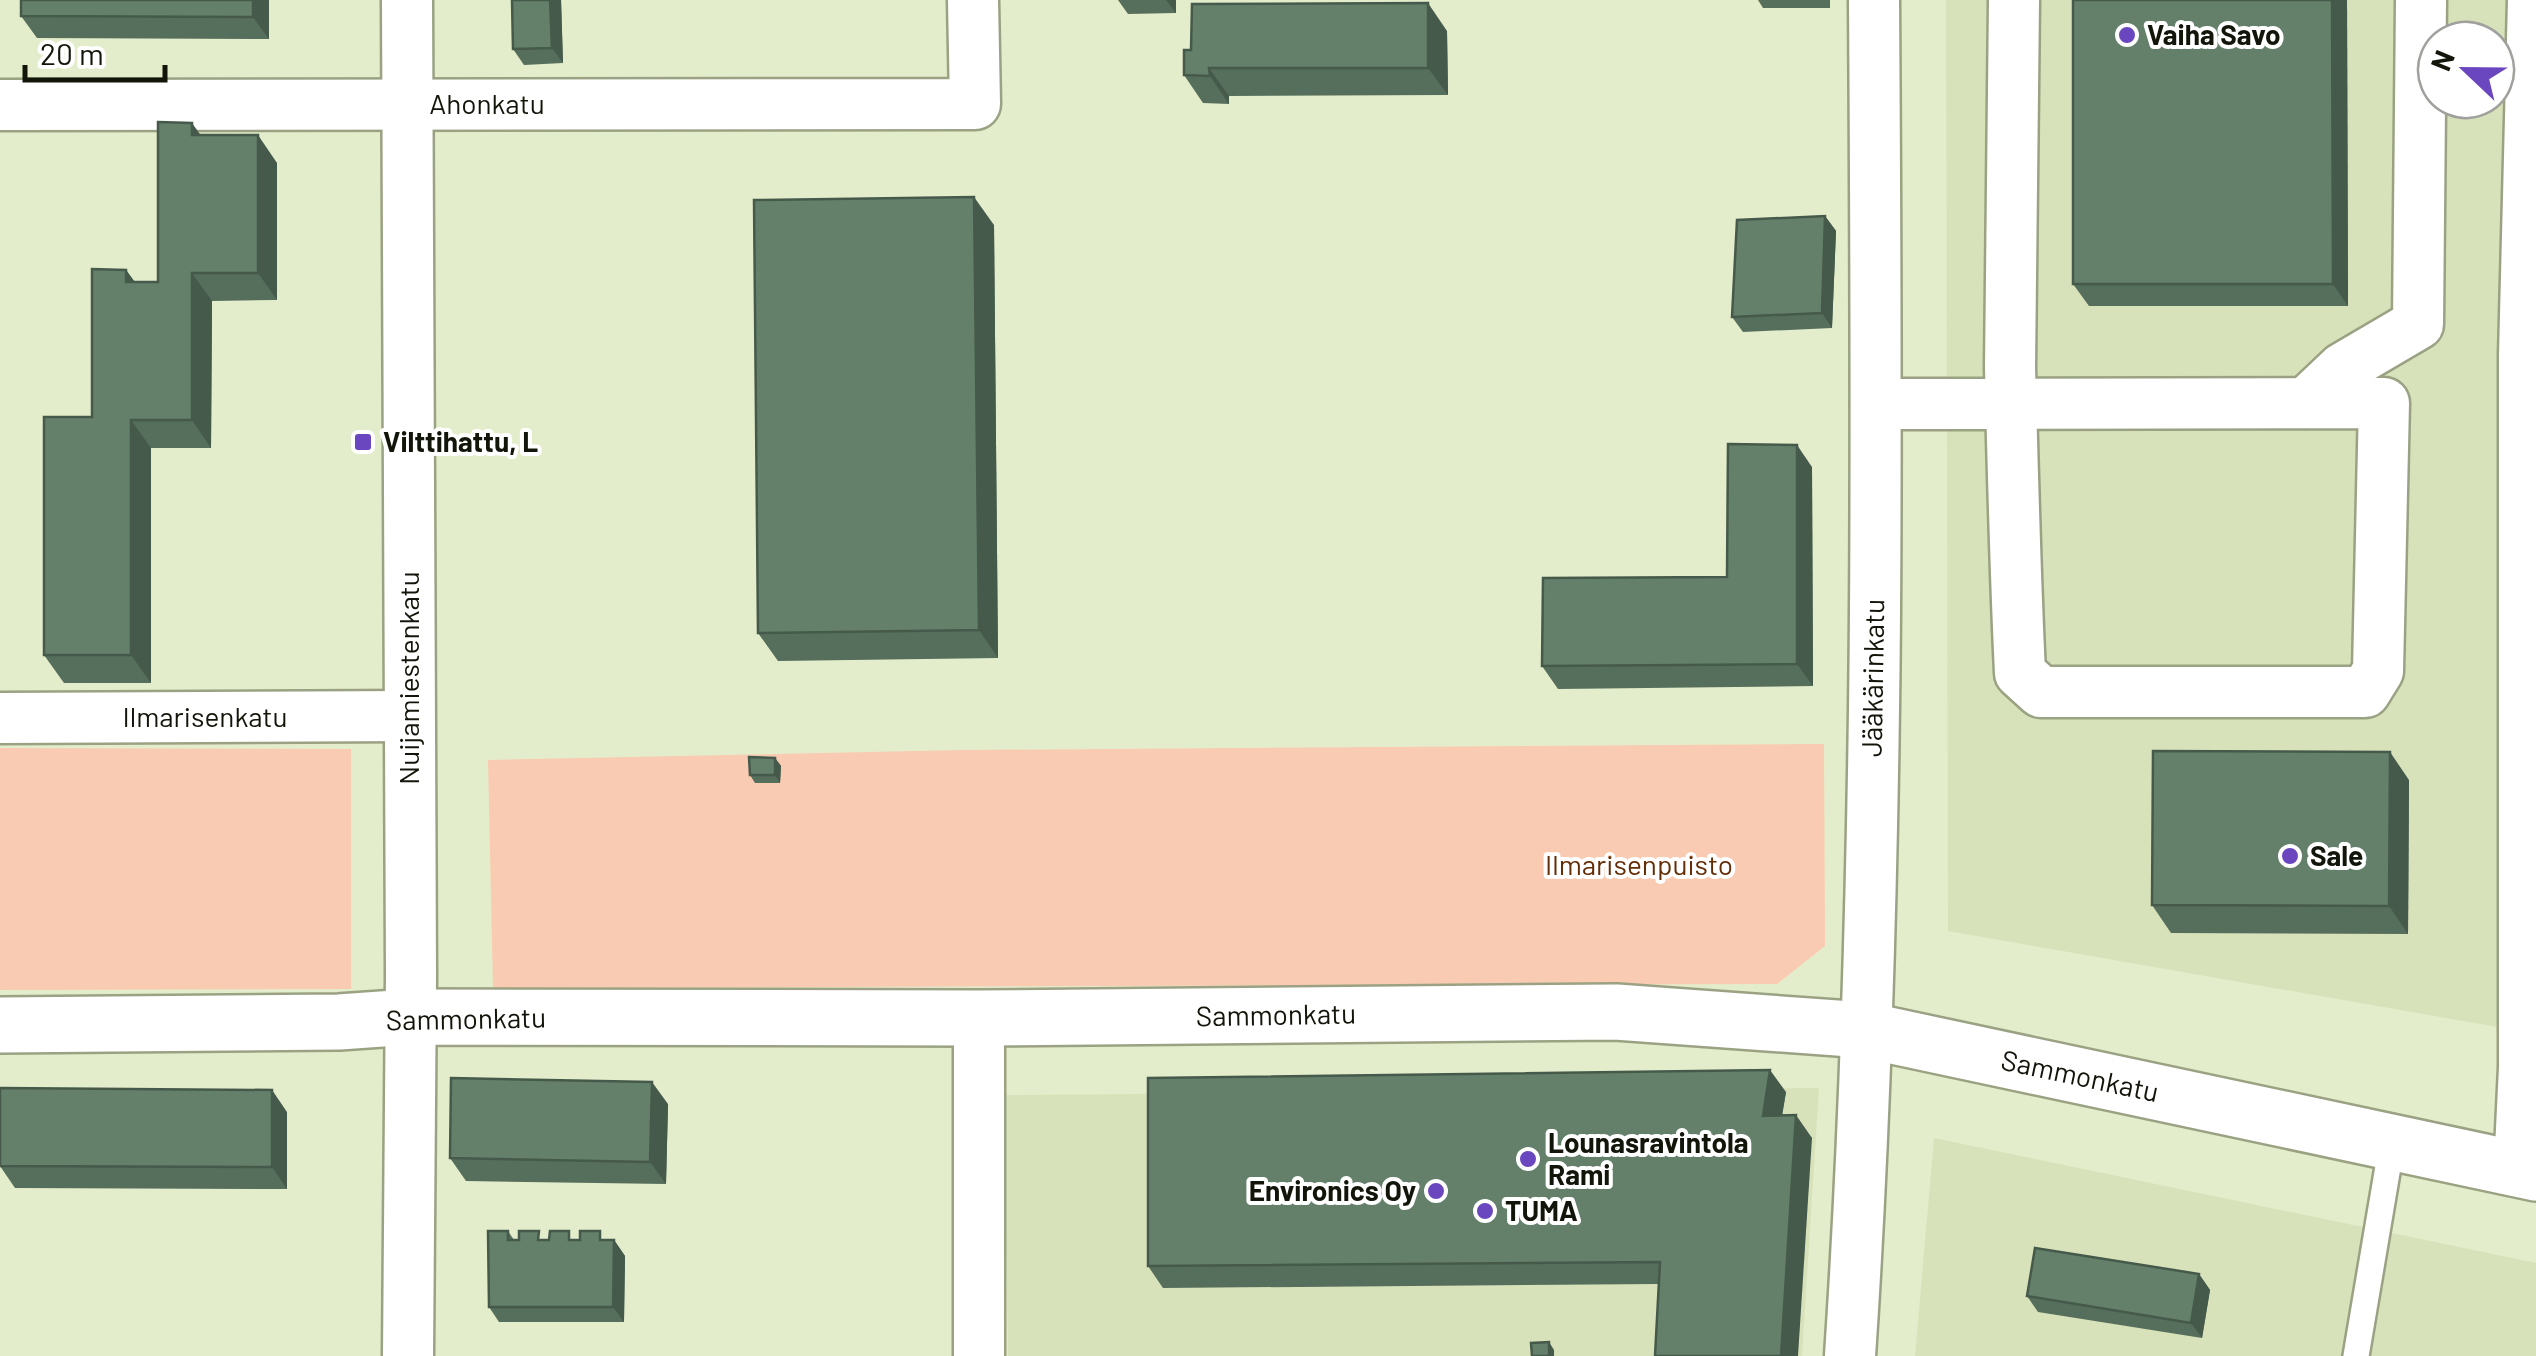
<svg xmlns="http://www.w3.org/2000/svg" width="2536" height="1356" font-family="Barlow,sans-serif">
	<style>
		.built { fill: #d8e2ba; fill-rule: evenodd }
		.park { fill: #f9cbb2 }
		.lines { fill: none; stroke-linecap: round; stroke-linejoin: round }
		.lane-casing { stroke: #9aa283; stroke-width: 30 }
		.street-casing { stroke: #9aa283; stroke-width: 55 }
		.secondary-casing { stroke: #9aa283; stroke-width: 60 }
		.lane { stroke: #fff; stroke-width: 25 }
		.street { stroke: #fff; stroke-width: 50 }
		.secondary { stroke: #fff; stroke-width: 55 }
		.wall { fill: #566e5c }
		.shaded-wall { fill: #465a4b }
		.building { fill: #64806b; stroke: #465a4b; stroke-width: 2.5 }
		.poi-dot { fill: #6a47bf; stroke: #fff; stroke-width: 4 }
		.labels { text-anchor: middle; stroke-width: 8; stroke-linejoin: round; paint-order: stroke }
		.poi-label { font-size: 28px; font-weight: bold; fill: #121509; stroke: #fff; text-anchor: start }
		.street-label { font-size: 28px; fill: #121509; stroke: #fff }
		.park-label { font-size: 28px; fill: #642d06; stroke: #fff }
	</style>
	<rect width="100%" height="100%" fill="#e4edcb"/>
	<g class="built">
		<path d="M1946,0H2536L2503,1028L1948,931ZM2436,40H2496V100H2436Z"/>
		<polygon points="1819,1088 1802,1356 1008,1356 1004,1095"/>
		<polygon points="1934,1138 2536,1263 2536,1356 1915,1356"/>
	</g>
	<g class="park">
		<polygon points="1824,744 1825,946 1777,984 493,988 488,760 964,750"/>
		<polygon points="0,748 351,749 351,989 0,990"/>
	</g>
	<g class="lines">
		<g class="lane-casing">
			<polyline id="lane" points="2356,1356 2392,1143"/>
		</g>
		<g class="street-casing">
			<g id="street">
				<polyline points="407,0 411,976 408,1356"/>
				<polyline points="0,105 975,104 973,0"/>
				<polyline points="2306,403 2343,368 2418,324 2421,0"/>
				<path d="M1876,404L2384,403L2378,671L2365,692H2041L2020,673C2015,571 2013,470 2010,368L2014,0"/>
				<polyline points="0,718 409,716"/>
				<polyline points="2519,1170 2524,1067 2524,355 2533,0"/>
				<polyline points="979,1356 979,1018"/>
				<path d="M1850,1356C1880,905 1877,452 1874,0"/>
			</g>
		</g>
		<g class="secondary-casing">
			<polyline id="secondary" points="0,1025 339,1022 410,1017 979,1018 1616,1012 1865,1030 2536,1173"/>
		</g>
		<use href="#lane" class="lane"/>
		<use href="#street" class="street"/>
		<use href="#secondary" class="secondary"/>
	</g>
	<g class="wall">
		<polygon points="21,0 269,0 269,39 37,38 21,16"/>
		<polygon points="561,0 563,63 524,65 513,49"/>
		<polygon points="1118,0 1176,0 1176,13 1128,14"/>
		<polygon points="1758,0 1830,0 1830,8 1763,8"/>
		<polygon points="2347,0 2348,306 2089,306 2073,284"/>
		<polygon points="1447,31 1448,95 1229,96 1229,104 1203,103 1184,75 1184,50"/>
		<polygon points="201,135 277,163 277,300 212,301 211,448 151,448 151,683 64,683 44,655 92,417 126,270 135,282 158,282"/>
		<polygon points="1825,216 1836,231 1832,328 1743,332 1732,317"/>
		<polygon points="994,225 998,658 778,661 758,633"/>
		<polygon points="1812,467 1813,686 1558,689 1542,666 1727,577"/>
		<polygon points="775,758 781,766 780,783 755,783 750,775"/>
		<polygon points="2409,780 2408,934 2171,933 2152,905"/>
		<polygon points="0,1088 287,1112 287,1189 15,1188 0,1166"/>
		<polygon points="1786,1092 1782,1116 1812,1138 1659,1284 1163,1288 1148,1266"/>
		<polygon points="668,1104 666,1184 466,1181 450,1158"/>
		<polygon points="508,1231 514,1240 614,1240 625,1256 624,1322 499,1322 489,1307"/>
		<polygon points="2199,1274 2210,1290 2202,1338 2038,1312 2027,1296"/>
	</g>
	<g class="shaded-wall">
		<polygon points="253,0 269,0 269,39 253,17"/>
		<polygon points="550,0 561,0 563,63 552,48"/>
		<polygon points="1166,0 1176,0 1176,13"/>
		<polygon points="2332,0 2347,0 2348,306 2333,284"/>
		<polygon points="1428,3 1447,31 1448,95 1428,68"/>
		<polygon points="1209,68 1229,96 1229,104 1210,76"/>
		<polygon points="192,123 212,151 192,135"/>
		<polygon points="258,135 277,163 277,300 258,273"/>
		<polygon points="974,197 994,225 998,658 979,630"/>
		<polygon points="1825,216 1836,231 1832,328 1822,313"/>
		<polygon points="126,270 146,298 126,282"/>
		<polygon points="192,273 212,301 211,448 192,420"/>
		<polygon points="131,420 151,448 151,683 131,655"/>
		<polygon points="1797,445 1812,467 1813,686 1797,664"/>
		<polygon points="2390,752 2409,780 2408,934 2389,906"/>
		<polygon points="775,758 781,766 780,783 775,775"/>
		<polygon points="1770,1070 1786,1092 1778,1139 1763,1116"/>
		<polygon points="652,1082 668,1104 666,1184 650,1162"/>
		<polygon points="272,1090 287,1112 287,1189 272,1167"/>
		<polygon points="1796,1115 1812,1138 1798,1356 1781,1356"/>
		<polygon points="614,1240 625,1256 624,1322 613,1307"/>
		<polygon points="2199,1274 2210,1290 2202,1338 2191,1323"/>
		<polygon points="1549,1342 1554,1350 1554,1356 1549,1356"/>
	</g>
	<g class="building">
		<polygon points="21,0 253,0 253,17 21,16"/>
		<polygon points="512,0 550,0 552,48 513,49"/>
		<polygon points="2073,0 2332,0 2333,284 2073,284"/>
		<polygon points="1428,3 1428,68 1209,68 1210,76 1184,75 1184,50 1191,50 1192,4"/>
		<polygon points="158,122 192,123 192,135 258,135 258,273 192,273 192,420 131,420 131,655 44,655 44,417 92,417 92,269 126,270 126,282 158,282"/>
		<polygon points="974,197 979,630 758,633 754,200"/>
		<polygon points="1825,216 1822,313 1732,317 1737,220"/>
		<polygon points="1728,444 1797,445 1797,664 1542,666 1543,578 1727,577"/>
		<polygon points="2153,751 2390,752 2389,906 2152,905"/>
		<polygon points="749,757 775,758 775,775 750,775"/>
		<polygon points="1770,1070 1763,1116 1796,1115 1781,1356 1655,1356 1660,1262 1148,1266 1148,1078"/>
		<polygon points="451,1078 652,1082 650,1162 450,1158"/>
		<polygon points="0,1088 272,1090 272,1167 0,1166"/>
		<polygon points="488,1231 508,1231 508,1240 519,1240 519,1231 539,1231 538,1240 549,1240 550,1231 569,1231 569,1240 580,1240 580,1231 600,1231 600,1240 614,1240 613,1307 489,1307"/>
		<polygon points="2035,1248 2199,1274 2191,1323 2027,1296"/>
		<polygon points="1549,1342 1549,1356 1532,1356 1531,1343"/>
	</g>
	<g class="poi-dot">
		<circle cx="2127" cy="35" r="10"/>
		<rect x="353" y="432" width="20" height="20" rx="5"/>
		<circle cx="2290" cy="856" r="10"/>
		<circle cx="1528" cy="1159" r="10"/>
		<circle cx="1436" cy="1191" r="10"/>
		<circle cx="1485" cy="1211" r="10"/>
	</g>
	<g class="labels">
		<g class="poi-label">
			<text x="2147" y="45">Vaiha Savo</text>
			<text x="383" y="452">Vilttihattu, L</text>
			<text x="2310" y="866">Sale</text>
			<text x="1548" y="1153">Lounasravintola<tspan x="1548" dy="32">Rami</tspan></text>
			<text x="1416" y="1201" text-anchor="end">Environics Oy</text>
			<text x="1505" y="1221">TUMA</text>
		</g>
		<g class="street-label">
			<text x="487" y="114">Ahonkatu</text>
			<text transform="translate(409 678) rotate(-90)" y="10">Nuijamiestenkatu</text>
			<text transform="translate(1873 678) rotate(-89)" y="10">Jääkärinkatu</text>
			<text x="205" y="727">Ilmarisenkatu</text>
			<text transform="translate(1276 1015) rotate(-1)" y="10">Sammonkatu</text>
			<text transform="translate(466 1019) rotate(-1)" y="10">Sammonkatu</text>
			<text transform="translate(2080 1076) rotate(12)" y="10">Sammonkatu</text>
		</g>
		<g class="park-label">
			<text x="1639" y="875">Ilmarisenpuisto</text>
		</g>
	</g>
	<g transform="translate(2466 70) rotate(292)"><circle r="48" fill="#ffffff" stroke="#a0a19d" stroke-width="2.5"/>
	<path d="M0-8L18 38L0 25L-18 38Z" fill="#6a47bf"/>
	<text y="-15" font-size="28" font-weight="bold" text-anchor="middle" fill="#121509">N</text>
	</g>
	<path d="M25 65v15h140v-15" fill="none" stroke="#121509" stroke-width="5"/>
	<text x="40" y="65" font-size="30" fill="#121509" stroke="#ffffff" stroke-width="8" paint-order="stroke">20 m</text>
</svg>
